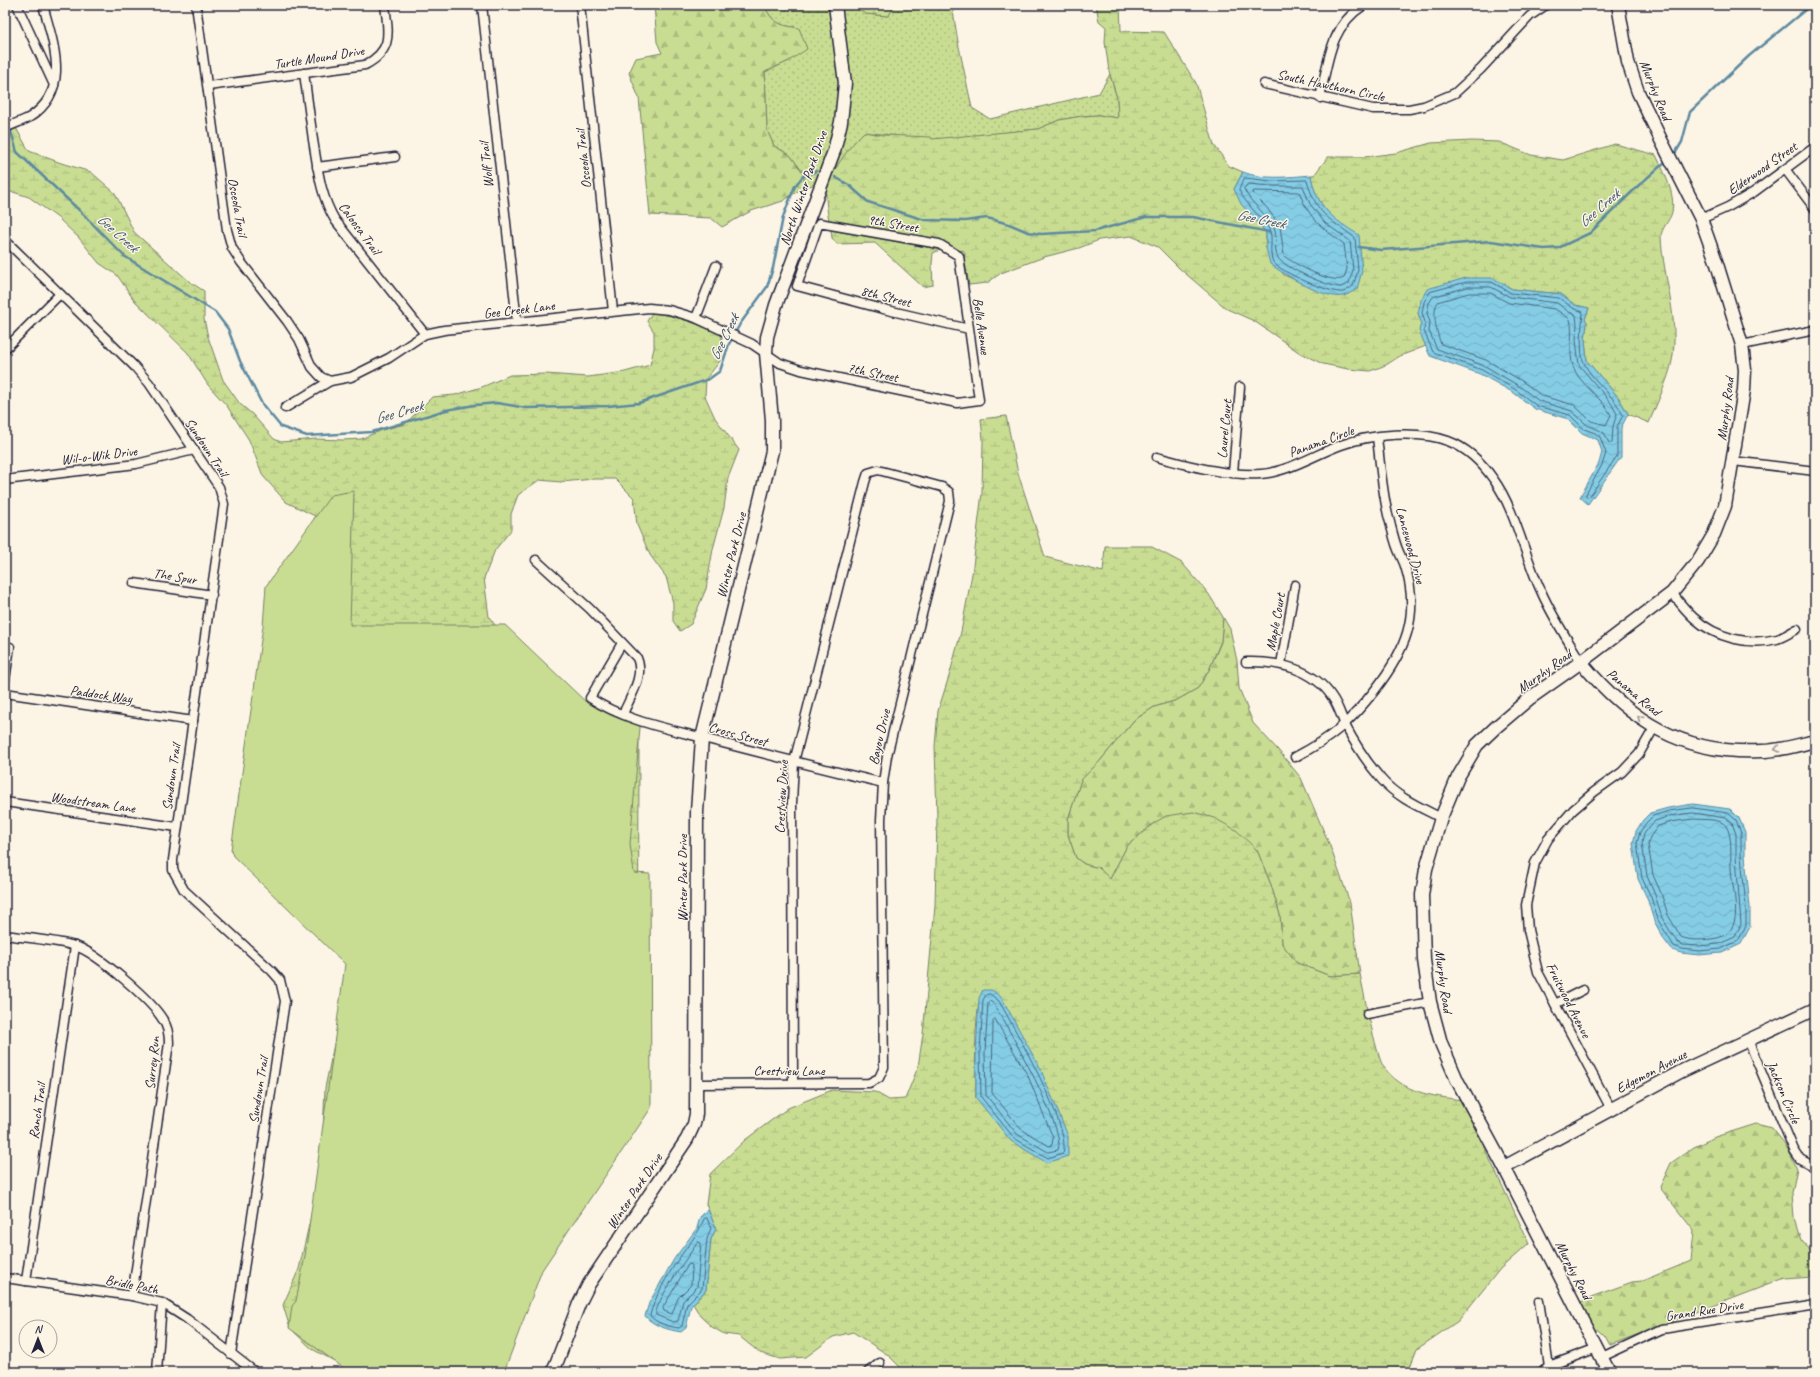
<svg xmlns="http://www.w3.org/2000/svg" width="1820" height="1377" font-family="Caveat,sans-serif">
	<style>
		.grass { fill: url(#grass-dots); stroke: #768066 }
		.forest { fill: url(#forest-firs); stroke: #768066 }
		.wetland { fill: url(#wetland-marsh); stroke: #768066; fill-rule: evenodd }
		.green { fill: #c9dd92; stroke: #768066 }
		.water { fill: url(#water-waves); stroke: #5d89a1 }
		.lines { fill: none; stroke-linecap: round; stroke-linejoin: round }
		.shore { stroke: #49667f; stroke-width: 1 }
		.stream { stroke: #5d89a1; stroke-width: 2.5 }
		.street-casing { stroke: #22223b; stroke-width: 11 }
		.secondary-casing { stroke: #22223b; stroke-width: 15 }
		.street { stroke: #fcf5e5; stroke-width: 8 }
		.secondary { stroke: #fcf5e5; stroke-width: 12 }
		.oneway { stroke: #9a9698 }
		.labels { text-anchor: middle; stroke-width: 3; stroke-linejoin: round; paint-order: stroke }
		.street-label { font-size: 14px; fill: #22223b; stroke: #fcf5e5 }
		.water-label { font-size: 15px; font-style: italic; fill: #3f556e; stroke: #fcf5e5 }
	</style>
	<defs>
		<pattern id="grass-dots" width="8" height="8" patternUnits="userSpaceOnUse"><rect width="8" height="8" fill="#c9dd92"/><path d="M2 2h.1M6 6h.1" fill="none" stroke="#acbd7f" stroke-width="1.8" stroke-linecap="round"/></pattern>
		<pattern id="forest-firs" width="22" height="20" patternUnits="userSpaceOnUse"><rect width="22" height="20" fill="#c9dd92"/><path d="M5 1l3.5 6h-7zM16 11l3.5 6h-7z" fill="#acbd7f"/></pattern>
		<pattern id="wetland-marsh" width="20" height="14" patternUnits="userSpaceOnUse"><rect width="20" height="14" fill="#c9dd92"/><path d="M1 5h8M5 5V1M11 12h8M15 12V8" fill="none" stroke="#acbd7f"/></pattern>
		<pattern id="water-waves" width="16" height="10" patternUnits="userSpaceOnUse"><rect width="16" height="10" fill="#84cde5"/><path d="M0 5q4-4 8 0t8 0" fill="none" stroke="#72b0c5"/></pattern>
	</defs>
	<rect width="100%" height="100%" fill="#fcf5e5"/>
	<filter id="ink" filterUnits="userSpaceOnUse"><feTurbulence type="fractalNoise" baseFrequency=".025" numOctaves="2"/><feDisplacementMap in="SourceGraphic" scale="8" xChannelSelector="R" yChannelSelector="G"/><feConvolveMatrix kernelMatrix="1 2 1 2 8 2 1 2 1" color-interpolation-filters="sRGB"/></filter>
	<g filter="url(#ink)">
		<g class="grass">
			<path d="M764,5H831L841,83L837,121L830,150L817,184L804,187V174L790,155L774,146L767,130L765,72L789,61L799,28C780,25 773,24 764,5Z"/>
			<polygon points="840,5 855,5 865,14 888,16 896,5 952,5 958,42 972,108 990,119 1099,93 1110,74 1117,98 1118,118 1099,115 1082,116 1059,120 1038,129 931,140 864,132 840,164 829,183 827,183 845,123"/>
		</g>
		<g class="forest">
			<path d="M654,5H764C773,24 780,25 799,28L807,49L789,61L765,72L767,130L774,146L790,155L804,174V187L783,201L751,211L722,227L711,218L650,215L639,98L629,73L636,58L662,53L657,42Z"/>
			<polygon points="855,5 896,5 888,16 865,14"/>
			<polygon points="1223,617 1230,629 1237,661 1239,688 1253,723 1278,750 1301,778 1330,846 1350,903 1360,974 1330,976 1297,963 1282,944 1280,915 1271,885 1257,850 1154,823 1127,846 1110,879 1099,868 1084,864 1076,858 1068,835 1068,819 1081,780 1099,762 1134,720 1154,707 1177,700 1198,688 1209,670 1221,642"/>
			<polygon points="1756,1124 1772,1128 1785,1144 1797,1168 1792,1193 1794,1218 1801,1240 1815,1255 1815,1277 1783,1279 1610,1345 1605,1336 1598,1329 1594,1332 1579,1303 1591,1297 1632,1282 1642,1281 1691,1261 1694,1231 1661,1189 1660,1187 1671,1163 1694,1147 1715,1137"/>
		</g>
		<g class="wetland">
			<path d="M1096,5H1120L1121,31L1164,32L1196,83L1214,145L1229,166L1243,172L1234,189L1266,232V248L1284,275L1327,294L1344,227C1326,213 1314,198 1311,175H1314L1328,157H1364L1396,153L1431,143L1472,141L1499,142L1531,155L1563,160L1615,144L1656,155C1663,170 1676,194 1672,212C1670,221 1661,228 1661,237C1663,278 1680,320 1672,361C1669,378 1656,405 1649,423L1628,414L1619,398L1587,361L1585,340L1587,322L1585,319L1589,308L1575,305L1561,294L1512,289L1502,283L1466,278L1448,284L1418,313L1421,322L1420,331L1426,346L1400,356L1386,365L1370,371L1348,369L1323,364L1300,353L1254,321L1227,309L1179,268L1158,247L1131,236L1099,240L1079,248L1044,257L1001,273L987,283L969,285L964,257L965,254L963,250L960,251L941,240L829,220C827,209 824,194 828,183C835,167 851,144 864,132L883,135L931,137L932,139L1038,129L1059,120L1082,116L1099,115L1118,118L1117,98L1109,71L1105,42L1106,27L1099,21Z"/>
			<path d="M16,128L29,151L61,163L91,172L115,193L134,232L190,282L204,291V319L208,337L223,380L240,404L252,414L274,439L281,442L316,439L343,440L361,439L382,430L405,424L432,397L455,395L482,387L510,375L546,374L588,377L625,372L650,365L654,348V332L647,321L652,313C678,315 699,325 722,335L720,361L706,379L705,396L715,418L739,450L728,478L724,508L713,549L706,589L691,624L680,631L673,621V603L666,577L650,555L637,525L634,498L615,479H594L561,482L539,480L518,495L511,514V530L495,550L484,578L489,617L504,637L536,671L639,742L638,1105L342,1365L312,1349L290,1328L283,1305L299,1269L313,1207L322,1155L325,1088L346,986V956L312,527L315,516L286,502L263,476L249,440L227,406L208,385L188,353L134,300L117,275L99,263L79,238L58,218L29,197L13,192L5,194V133Z"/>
			<polygon points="831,230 938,249 940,250 933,253 932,264 933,285 923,287 875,243 837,244 832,238"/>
			<path d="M1006,416L1018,473L1045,557L1103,572L1105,546H1150L1182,563L1208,593L1223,617L1221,641L1209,670L1198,688L1177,700L1154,707L1134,720L1099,762L1081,780L1068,819V835L1076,858L1084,864L1099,868L1110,879L1127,846L1154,823L1166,816L1193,812L1214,818L1236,830L1257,850L1271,885L1280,915L1282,944L1297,963L1330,976L1360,974L1367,1009L1362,1010L1363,1019L1369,1018C1372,1029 1378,1057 1383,1066C1402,1093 1432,1096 1462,1100L1529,1243L1500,1269L1458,1321L1417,1349L1408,1372H905L888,1355L853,1332L833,1337L806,1357L780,1359L760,1353L739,1336L724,1334L712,1327L701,1317L693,1304L706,1290L711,1239L716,1229L706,1204L710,1174L745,1140L788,1108L832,1090L875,1092L889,1100L905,1099L918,1067L923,1034L935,906L937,819L935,746L938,711L950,673L961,632L972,574L982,493L983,439L981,419ZM983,990L976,1098C976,1073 973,1010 983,990Z"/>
		</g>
		<polygon class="green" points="354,491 350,625 505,625 588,704 641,716 630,844 634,873 650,874 651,1108 542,1270 504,1372 349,1372 289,1328 292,1306 296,1301 305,1256 345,964 233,856 231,850 263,626 266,586 331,495"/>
		<g class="water">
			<path d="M1243,172C1263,180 1289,177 1311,175C1316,207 1333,219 1359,235L1362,271L1357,289C1353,291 1348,295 1343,296C1325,300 1285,275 1270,264L1266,248V232L1241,204L1234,189Z"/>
			<polygon points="1466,278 1493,278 1512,289 1561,294 1575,305 1589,308 1585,319 1587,322 1585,340 1587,361 1619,398 1628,414 1621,428 1621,457 1588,504 1580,497 1599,463 1602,452 1598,440 1582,433 1568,419 1535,409 1514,393 1480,374 1430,356 1419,331 1421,322 1418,313 1421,300 1427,289"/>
			<polygon points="1693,804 1730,809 1739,818 1745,832 1745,855 1750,907 1750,927 1741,944 1722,953 1699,955 1681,953 1672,950 1665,941 1654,921 1647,898 1638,879 1633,843 1636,831 1643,820 1650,813 1668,808"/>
			<polygon points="983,990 992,990 1002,998 1041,1070 1068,1136 1068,1156 1047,1163 1011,1141 976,1098 976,1052 979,998"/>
			<path d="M708,1209L716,1229L711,1239L706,1290L691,1306L686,1328L681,1332C669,1330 653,1326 645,1316L649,1303L674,1259L697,1228L700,1217Z"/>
		</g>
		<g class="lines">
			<g class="shore">
				<path d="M1245,178L1271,181L1307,180C1317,216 1328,217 1355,238L1358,270L1353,286C1350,288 1346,291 1343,292C1331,294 1280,272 1273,262C1268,252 1274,237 1269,229C1260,215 1246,205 1239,190Z"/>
				<path d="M1248,184L1271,186H1303L1310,204L1325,223L1350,241L1353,270L1349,283C1347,284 1344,286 1341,287C1331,288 1283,267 1278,258C1273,249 1278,237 1274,228C1267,213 1251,205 1244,189Z"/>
				<path d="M1255,191L1299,192C1311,221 1320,226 1344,244L1347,269L1344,278C1332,285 1295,264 1284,256L1280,226L1267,208L1254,195L1253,192Z"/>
				<path d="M1467,282H1492L1511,293L1559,298L1573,308L1583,312C1582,322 1579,354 1584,363C1593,382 1613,393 1623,415L1617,427V456L1589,497L1586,496V494L1602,465L1606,453L1600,437L1595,433L1584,429L1570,415L1537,406L1516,390L1482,370L1433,352L1424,331L1425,322L1422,313L1424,302L1430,292Z"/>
				<polygon points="1468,287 1491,287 1510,297 1557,303 1569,312 1576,315 1577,324 1576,340 1579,365 1611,403 1617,414 1613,426 1612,443 1609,443 1604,433 1597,429 1587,425 1572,411 1539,401 1519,386 1485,366 1437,349 1429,331 1430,322 1427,313 1429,303 1433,297"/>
				<path d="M1469,293H1490L1509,303L1555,309L1570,319C1574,334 1568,351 1573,366C1578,383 1602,397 1611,415L1606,425L1591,421L1574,405L1542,396L1522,381L1486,360L1441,344C1437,334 1431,311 1438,302Z"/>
				<polygon points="1693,808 1728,813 1736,820 1741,833 1741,856 1746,907 1746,926 1738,941 1721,949 1699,951 1682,949 1674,946 1658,920 1651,897 1642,878 1637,843 1640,832 1646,823 1653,816 1669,811"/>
				<polygon points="1693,813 1726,818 1732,823 1736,834 1736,856 1741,924 1735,937 1719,944 1699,946 1683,945 1677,942 1662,918 1655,895 1647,876 1642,843 1644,834 1650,826 1655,821 1670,816"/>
				<path d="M1694,819C1702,820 1721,818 1726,826C1733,836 1730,856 1731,868C1732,894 1749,936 1711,939C1702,940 1690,941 1681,937L1668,915L1661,893L1653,875L1648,844L1650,837L1658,826L1671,822Z"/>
				<path d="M990,994L999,1001C1013,1026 1073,1130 1063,1153L1048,1158L1014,1138L981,1097L980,1052L983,1000L986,995Z"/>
				<path d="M990,1001L995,1005C1007,1027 1067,1130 1058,1150L1048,1152L1017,1134L986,1095L985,1052L988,1003Z"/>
				<polygon points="995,1019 1028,1076 1053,1138 1052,1145 1049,1146 1021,1129 992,1093 993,1021"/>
				<path d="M707,1218L711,1228L707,1239L702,1289L687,1304L682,1326L679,1328C671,1327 654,1323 650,1315C654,1299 668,1274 678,1260C687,1246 698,1235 704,1219Z"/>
				<path d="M698,1242L701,1243L697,1287L683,1301L678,1321L673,1322L656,1315C653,1305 690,1253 698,1242Z"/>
				<polygon points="689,1264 692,1265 691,1285 678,1298 672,1314 664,1311 663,1308"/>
			</g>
			<g class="stream">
				<polyline points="5,111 17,152 80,211 124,256 215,312 228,329 240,361 262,404 281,427 307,436 372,432 446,410 475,405 497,403 526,408 608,406 639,403 709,379 720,371 729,344 740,324 767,287 773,268 783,217 795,186 803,176 816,171"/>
				<polyline points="1676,152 1682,142 1690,112 1749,56 1811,5"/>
				<polyline points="835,177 849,185 868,202 925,220 965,221 987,218 1009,224 1028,232 1041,234 1095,231 1146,217 1193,217 1269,232"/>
				<polyline points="1359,247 1381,250 1491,241 1544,249 1558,248 1590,233 1638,186 1665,162"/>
			</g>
			<g class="street-casing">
				<g id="street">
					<polyline points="17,5 54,85"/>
					<polyline points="196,5 227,230 232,248 241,262 287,321 299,339 312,367 321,377 330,381"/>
					<polyline points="482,5 517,322"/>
					<polyline points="580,5 613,311"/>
					<path d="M304,73C307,96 310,118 313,140C318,169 320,195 335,220L425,334"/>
					<polyline points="1264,84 1373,109 1409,109 1424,106 1455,93 1481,69 1530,16 1546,5"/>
					<path d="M208,86L365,65C394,50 388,32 385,5"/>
					<path d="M1320,98C1328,62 1330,26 1364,5"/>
					<path d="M5,128C13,124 23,121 30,117C72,90 53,43 43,5"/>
					<polyline points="317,167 395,157"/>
					<polyline points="1785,169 1815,209"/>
					<polyline points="1701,219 1728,207 1754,192 1815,147"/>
					<polyline points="5,240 135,367 149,383 219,487 224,504 173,860 173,870 184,890 272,971 280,980 285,1001 231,1354"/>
					<polyline points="696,318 716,266"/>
					<polyline points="1742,345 1815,330"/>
					<polyline points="6,348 60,294"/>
					<polyline points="285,408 330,381 351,377 389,358 425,334 444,330 517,322 649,308 669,310 696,318 752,344 780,363 801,370 957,403 979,400 959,256 939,244 819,223 797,286 883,309 969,329"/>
					<path d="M1157,457C1191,466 1226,476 1261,474C1288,472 1316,454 1341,445C1370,434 1419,430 1448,441C1467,448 1483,464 1494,480C1515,509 1525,557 1541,591C1552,616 1567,639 1581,662"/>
					<polyline points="1733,461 1815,471"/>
					<polyline points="1233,473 1240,387"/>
					<polyline points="5,480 136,464 194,450"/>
					<path d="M536,560L590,609L637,658C645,676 630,697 623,714"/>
					<polyline points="134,583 212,595"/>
					<path d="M1672,593C1679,602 1686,611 1694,618C1716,638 1749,646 1777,639C1784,637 1791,632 1797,629"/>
					<path d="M622,643L590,698C625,721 670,729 711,740C768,755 825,769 883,783"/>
					<path d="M1246,662C1278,661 1314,669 1332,697C1338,705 1341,716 1345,725C1355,744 1368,764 1382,780C1398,798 1420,807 1441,818"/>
					<polyline points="1281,664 1295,585"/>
					<polyline points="5,680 10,647"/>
					<polyline points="5,693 193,721"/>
					<path d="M1295,757C1332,738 1350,722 1375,690C1405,651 1421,616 1405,566C1403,560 1399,553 1397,547C1393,536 1391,525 1388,515C1382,489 1380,463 1377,437"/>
					<polyline points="5,802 177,827"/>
					<path d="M5,935C26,938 55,940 75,946C96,952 152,1001 163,1020C168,1027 169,1035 169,1043L132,1296"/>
					<polyline points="1555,1004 1583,990"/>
					<polyline points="1367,1014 1430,1002"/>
					<polyline points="1748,1040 1794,1150 1800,1159 1815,1167"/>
					<polyline points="698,1084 869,1083 879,1078 884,1067 881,820 883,783 887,756 950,501 949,492 942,487 878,470 868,473 865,482 794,762 792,803 793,1083"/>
					<polyline points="1611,1109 1538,972 1528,930 1526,905 1535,863 1548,839 1573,810 1594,792 1622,772 1639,754 1654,728"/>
					<polyline points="5,1278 132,1296 162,1303 187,1319 255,1372"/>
					<polyline points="26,1281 75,946"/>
					<polyline points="1539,1301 1549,1366 1540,1372"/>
					<polyline points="1602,1357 1662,1329 1815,1305"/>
					<polyline points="1549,1366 1597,1348"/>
					<polyline points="157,1372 162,1303"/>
					<polyline points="868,1372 880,1363"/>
				</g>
			</g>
			<g class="secondary-casing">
				<g id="secondary">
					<path d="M1581,662C1630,721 1683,755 1761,751C1779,751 1798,745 1815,741"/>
					<polyline points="1504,1167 1682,1071 1815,1009"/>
					<polyline points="553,1372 579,1304 589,1284 687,1139 694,1124 696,1114 697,812 702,738 772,451 772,420 766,353 767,337 776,305 834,151 841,122 845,83 835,5"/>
					<polyline points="1609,1372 1504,1167 1457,1080 1441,1043 1430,1002 1424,960 1422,895 1426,869 1441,818 1458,777 1477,745 1496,727 1530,698 1581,662 1672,593 1698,561 1714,534 1725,506 1744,390 1745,370 1742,345 1716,261 1701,219 1661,140 1638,92 1628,62 1618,5"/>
				</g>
			</g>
			<use href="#street" class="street"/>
			<use href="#secondary" class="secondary"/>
		</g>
		<defs><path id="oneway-chevron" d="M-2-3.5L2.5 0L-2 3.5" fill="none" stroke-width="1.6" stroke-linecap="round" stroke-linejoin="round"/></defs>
		<g class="oneway">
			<use href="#oneway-chevron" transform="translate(1640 718) rotate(-144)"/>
			<use href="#oneway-chevron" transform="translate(1777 749) rotate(169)"/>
		</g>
	</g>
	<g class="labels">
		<g class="street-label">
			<text transform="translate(319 57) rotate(-9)" y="5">Turtle Mound Drive</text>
			<text transform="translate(1331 85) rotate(12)" y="5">South Hawthorn Circle</text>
			<text transform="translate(1656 90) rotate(68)" y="5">Murphy Road</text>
			<text transform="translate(583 159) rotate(-96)" y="5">Osceola Trail</text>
			<text transform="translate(486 165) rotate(-96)" y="5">Wolf Trail</text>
			<text transform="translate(1762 168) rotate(-35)" y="5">Elderwood Street</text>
			<text transform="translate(803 188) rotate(-71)" y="5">North Winter Park Drive</text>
			<text transform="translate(238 207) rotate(80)" y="5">Osceola Trail</text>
			<text transform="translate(893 223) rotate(10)" y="5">9th Street</text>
			<text transform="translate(360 228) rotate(54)" y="5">Caloosa Trail</text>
			<text transform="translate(886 296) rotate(14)" y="5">8th Street</text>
			<text transform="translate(519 309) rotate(-7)" y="5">Gee Creek Lane</text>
			<text transform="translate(982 326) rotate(82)" y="5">Belle Avenue</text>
			<text transform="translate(873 372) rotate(12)" y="5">7th Street</text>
			<text transform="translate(1725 409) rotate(-83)" y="5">Murphy Road</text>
			<text transform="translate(1224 429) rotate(-85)" y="5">Laurel Court</text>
			<text transform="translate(1321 441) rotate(-20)" y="5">Panama Circle</text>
			<text transform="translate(207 447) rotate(56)" y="5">Sundown Trail</text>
			<text transform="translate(99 455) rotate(-7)" y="5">Wil-o-Wik Drive</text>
			<text transform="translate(1411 545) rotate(75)" y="5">Lancewood Drive</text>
			<text transform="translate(731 555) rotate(-76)" y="5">Winter Park Drive</text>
			<text transform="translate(175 576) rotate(9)" y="5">The Spur</text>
			<text transform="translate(1275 622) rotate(-80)" y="5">Maple Court</text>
			<text transform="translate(1544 671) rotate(-36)" y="5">Murphy Road</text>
			<text transform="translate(1634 692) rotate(40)" y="5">Panama Road</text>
			<text transform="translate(101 694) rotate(8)" y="5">Paddock Way</text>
			<text transform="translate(738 734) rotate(15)" y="5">Cross Street</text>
			<text transform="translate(879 737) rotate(-77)" y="5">Bayou Drive</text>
			<text transform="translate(171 777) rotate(-82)" y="5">Sundown Trail</text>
			<text transform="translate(781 797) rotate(-87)" y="5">Crestview Drive</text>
			<text transform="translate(93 802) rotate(8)" y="5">Woodstream Lane</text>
			<text transform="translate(682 878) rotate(-90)" y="5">Winter Park Drive</text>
			<text transform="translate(1444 981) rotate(82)" y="5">Murphy Road</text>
			<text transform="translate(1569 1000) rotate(63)" y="5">Fruitwood Avenue</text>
			<text transform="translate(152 1063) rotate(-84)" y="5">Surrey Run</text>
			<text x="789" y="1075">Crestview Lane</text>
			<text transform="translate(1651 1071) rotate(-28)" y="5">Edgemon Avenue</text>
			<text transform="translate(258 1090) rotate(-81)" y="5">Sundown Trail</text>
			<text transform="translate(1784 1092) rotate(67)" y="5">Jackson Circle</text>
			<text transform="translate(37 1111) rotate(-82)" y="5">Ranch Trail</text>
			<text transform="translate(634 1191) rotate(-56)" y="5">Winter Park Drive</text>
			<text transform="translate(1574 1270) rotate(63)" y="5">Murphy Road</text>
			<text transform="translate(132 1284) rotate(11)" y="5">Bridle Path</text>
			<text transform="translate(1704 1310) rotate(-9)" y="5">Grand Rue Drive</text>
		</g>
		<g class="water-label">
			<text transform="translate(1599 208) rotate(-41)" y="5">Gee Creek</text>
			<text transform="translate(1261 219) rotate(11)" y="5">Gee Creek</text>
			<text transform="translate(118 233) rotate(42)" y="5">Gee Creek</text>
			<text transform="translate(724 337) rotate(-64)" y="5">Gee Creek</text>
			<text transform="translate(399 412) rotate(-16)" y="5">Gee Creek</text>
		</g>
	</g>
	<rect width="1820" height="1377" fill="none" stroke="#fcf5e5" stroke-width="20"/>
	<rect x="10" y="10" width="1800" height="1357" fill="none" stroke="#22223b" stroke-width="1.5" filter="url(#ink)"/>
	<g transform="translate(38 1339)"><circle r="19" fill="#fcf5e5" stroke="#a5a1a1"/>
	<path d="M0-3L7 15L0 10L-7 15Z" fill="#22223b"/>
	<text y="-6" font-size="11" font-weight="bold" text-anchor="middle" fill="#22223b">N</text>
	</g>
</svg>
